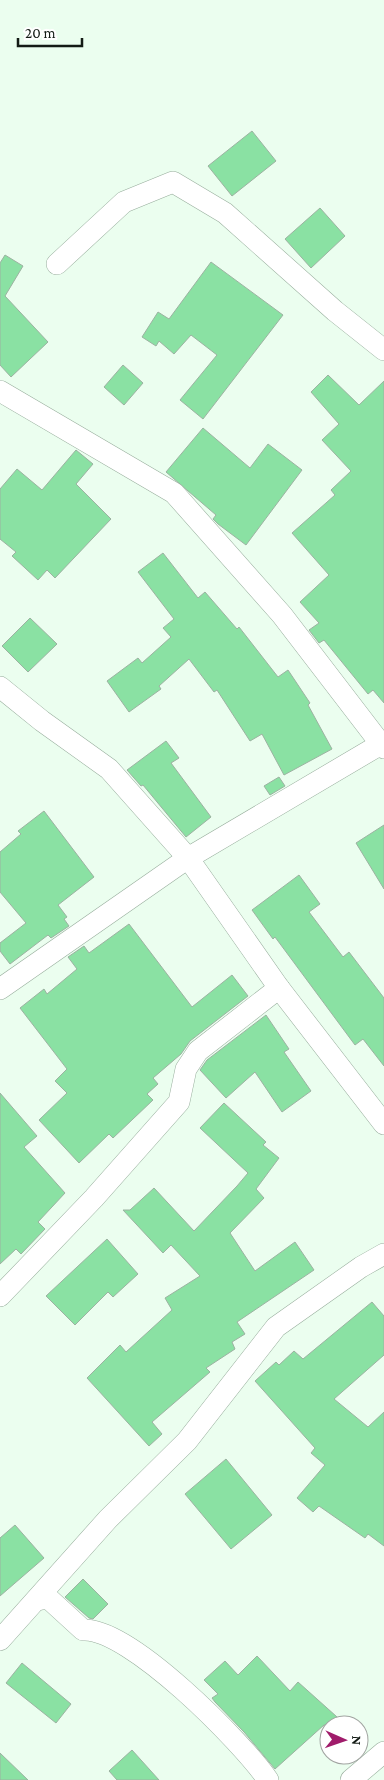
<svg xmlns="http://www.w3.org/2000/svg" width="384" height="1780" font-family="'Crimson Pro',serif">
	<style>
		.building { fill: #8ae1a3; stroke: #9cb2a1 }
		.lines { fill: none; stroke-linecap: round; stroke-linejoin: round }
		.minor-casing { stroke: #97ad9c; stroke-width: 22 }
		.minor { stroke: #fff; stroke-width: 21 }
	</style>
	<rect width="100%" height="100%" fill="#ebfeef"/>
	<g class="building">
		<polygon points="252,131 276,161 232,196 208,166"/>
		<polygon points="320,208 345,236 311,268 285,239"/>
		<polygon points="5,255 23,266 5,296 48,342 11,377 0,365 0,263"/>
		<polygon points="211,262 283,315 203,419 180,400 217,355 191,335 174,354 159,341 156,346 142,337 158,312 169,319"/>
		<polygon points="123,365 143,383 124,405 104,387"/>
		<polygon points="328,375 359,405 384,381 384,703 373,690 368,694 324,640 319,643 309,630 319,623 300,602 329,575 292,533 335,495 331,490 351,471 322,440 339,424 311,392"/>
		<polygon points="203,428 250,468 268,444 302,470 246,545 218,524 213,519 216,515 166,472"/>
		<polygon points="76,450 93,464 76,484 111,519 55,578 47,570 38,580 12,556 16,552 0,539 0,489 17,469 42,490"/>
		<polygon points="163,553 198,598 205,592 237,629 239,627 278,677 288,670 310,703 308,705 332,749 284,775 262,734 250,741 217,690 214,692 189,659 159,686 161,689 129,712 107,681 138,658 142,663 171,637 163,628 174,619 138,572"/>
		<polygon points="30,618 57,644 28,672 2,646"/>
		<polygon points="166,741 179,758 171,763 211,817 186,837 143,785 141,786 127,770"/>
		<polygon points="279,777 285,786 270,795 264,786"/>
		<polygon points="44,811 94,877 58,905 67,917 64,919 69,926 51,938 48,935 10,964 0,951 0,943 26,923 0,892 0,852 21,834 18,831"/>
		<polygon points="384,825 384,889 356,843"/>
		<polygon points="299,875 320,904 309,912 343,957 349,952 384,998 384,1066 363,1039 355,1045 275,937 273,939 252,910"/>
		<polygon points="129,924 192,1007 232,975 248,996 190,1041 181,1054 153,1078 158,1084 147,1094 153,1100 113,1138 109,1134 79,1163 39,1120 67,1093 55,1081 67,1069 20,1008 44,989 47,994 77,969 68,957 84,946 89,953"/>
		<polygon points="266,1015 289,1049 284,1052 311,1091 282,1112 255,1072 226,1098 200,1070 207,1060"/>
		<polygon points="0,1093 37,1136 24,1147 65,1193 38,1222 45,1229 21,1254 16,1249 0,1264"/>
		<polygon points="224,1103 266,1142 263,1145 279,1158 256,1189 264,1198 230,1233 255,1271 295,1242 314,1270 237,1322 245,1334 232,1342 235,1349 206,1368 210,1372 152,1422 162,1434 149,1446 87,1378 120,1345 126,1352 172,1310 165,1298 200,1276 171,1245 163,1253 123,1210 130,1210 154,1188 194,1231 237,1186 248,1173 200,1128"/>
		<polygon points="107,1239 138,1274 113,1297 108,1292 75,1325 46,1296"/>
		<polygon points="372,1302 384,1316 384,1355 334,1399 368,1427 384,1412 384,1546 368,1534 365,1538 319,1506 313,1512 297,1498 325,1465 311,1453 315,1448 255,1381 276,1362 279,1365 294,1351 303,1359"/>
		<polygon points="226,1459 272,1515 231,1549 185,1494"/>
		<polygon points="15,1525 44,1558 0,1596 0,1538"/>
		<polygon points="83,1579 108,1604 93,1619 89,1618 65,1597"/>
		<polygon points="257,1656 290,1691 298,1682 346,1725 324,1725 275,1769 244,1732 215,1702 212,1698 218,1694 204,1680 225,1661 238,1675"/>
		<polygon points="22,1663 71,1704 56,1723 6,1683"/>
		<polygon points="132,1750 159,1780 117,1780 109,1771"/>
		<polygon points="0,1753 28,1780 0,1780"/>
	</g>
	<g class="lines">
		<g class="minor-casing">
			<g id="minor">
				<polyline points="57,264 124,202 173,182 225,213 335,311 384,350"/>
				<polyline points="0,391 174,493 282,615 384,748"/>
				<polyline points="0,687 42,721 109,769 188,858 279,988 384,1124"/>
				<polyline points="0,989 188,858 381,744"/>
				<polyline points="0,1296 94,1198 179,1102 186,1069 198,1051 279,988"/>
				<path d="M37,1600L48,1598L83,1630C129,1627 242,1742 268,1780"/>
				<polyline points="0,1640 108,1519 187,1441 276,1327 361,1267 384,1254"/>
				<polyline points="351,1780 384,1752"/>
			</g>
		</g>
		<use href="#minor" class="minor"/>
	</g>
	<g transform="translate(344 1740) rotate(92)"><circle r="24" fill="#ffffff" stroke="#a1a4a1"/>
	<path d="M0-4L9 19L0 12L-9 19Z" fill="#a01c6b"/>
	<text y="-8" font-size="14" font-weight="bold" text-anchor="middle" fill="#131b15">N</text>
	</g>
	<path d="M18 38v8h64v-8" fill="none" stroke="#131b15" stroke-width="2.5"/>
	<text x="25" y="38" font-size="15" fill="#131b15" stroke="#ffffff" stroke-width="4" paint-order="stroke">20 m</text>
</svg>
